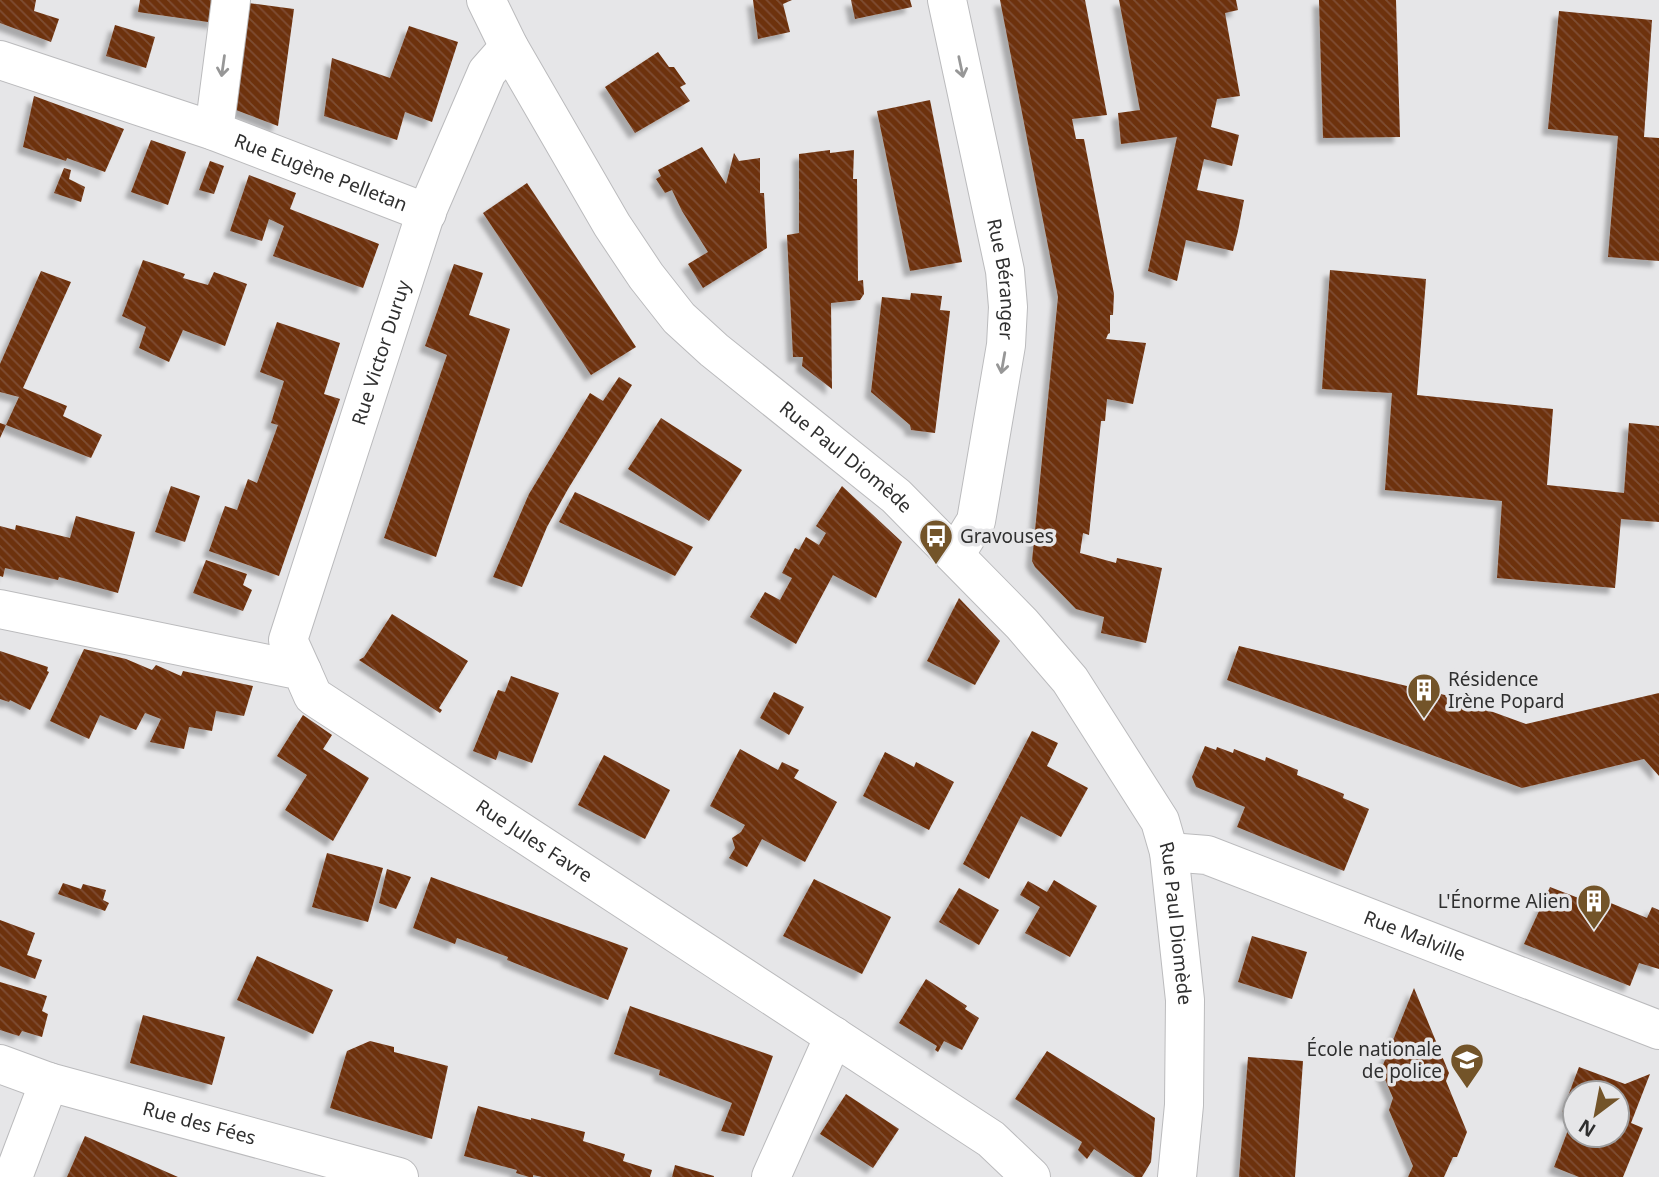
<svg xmlns="http://www.w3.org/2000/svg" width="1659" height="1177" font-family="'Noto Sans',sans-serif">
	<style>
		.building { fill: url(#building-back-hatch); fill-rule: evenodd; filter: url(#shadow) }
		.lines { fill: none; stroke-linecap: round; stroke-linejoin: round }
		.minor-casing { stroke: #bbbbbd; stroke-width: 40 }
		.minor { stroke: #fff; stroke-width: 38 }
		.oneway { stroke: #979797 }
		.labels { text-anchor: middle; stroke-width: 7; stroke-linejoin: round; paint-order: stroke }
		.street-label { font-size: 19px; fill: #2f2f2f; stroke: #e6e6e8 }
		.poi-label { font-size: 19px; fill: #2f2f2f; stroke: #e6e6e8; text-anchor: start }
	</style>
	<defs>
		<pattern id="building-back-hatch" width="6" height="6" patternUnits="userSpaceOnUse" patternTransform="scale(1.75)"><rect width="6" height="6" fill="#6d310f"/><path d="M-1 5l2 2M0 0l6 6M5-1l2 2" fill="none" stroke="#7e4e33"/></pattern>
		<filter id="shadow"><feDropShadow dx="-6" dy="6" stdDeviation="2" flood-color="#0004"/></filter>
	</defs>
	<rect width="100%" height="100%" fill="#e6e6e8"/>
	<g class="building">
		<polygon points="0,0 36,0 34,11 59,19 51,42 0,23"/>
		<polygon points="140,0 218,0 215,23 138,12"/>
		<polygon points="753,0 792,0 783,4 790,32 758,39"/>
		<polygon points="851,0 910,0 912,7 855,19"/>
		<polygon points="1000,0 1085,0 1107,115 1072,119 1076,139 1084,139 1114,294 1113,315 1110,315 1110,333 1108,334 1106,339 1146,343 1133,404 1107,399 1105,421 1101,421 1089,535 1083,533 1080,553 1116,563 1117,558 1162,568 1146,643 1101,633 1104,617 1076,609 1035,567 1032,561 1058,297"/>
		<polygon points="1119,0 1236,0 1238,10 1225,13 1240,96 1217,99 1211,127 1239,135 1232,166 1204,159 1197,190 1244,200 1238,231 1233,251 1186,240 1177,281 1148,271 1177,137 1121,144 1118,113 1140,110"/>
		<polygon points="1319,0 1396,0 1400,137 1323,138"/>
		<polygon points="241,2 294,9 278,126 228,107"/>
		<polygon points="1559,11 1652,20 1644,137 1659,138 1659,261 1608,257 1618,136 1548,129"/>
		<polygon points="115,25 155,37 146,68 106,56"/>
		<polygon points="409,26 458,42 432,122 405,112 397,140 324,116 332,58 390,78"/>
		<polygon points="658,52 669,67 674,67 686,84 680,87 690,101 635,133 605,87"/>
		<polygon points="34,96 124,129 105,172 67,158 66,161 23,147"/>
		<polygon points="930,100 962,262 910,271 877,111"/>
		<polygon points="151,140 186,152 168,205 131,192"/>
		<polygon points="702,147 726,184 734,153 739,161 760,158 760,193 764,193 767,248 703,288 688,264 708,252 682,211 672,190 665,193 656,179 661,176 658,170"/>
		<polygon points="830,150 830,153 854,150 853,179 857,179 858,281 863,280 864,294 860,300 831,303 832,389 802,366 803,357 793,357 787,235 799,233 799,154"/>
		<polygon points="210,161 224,166 214,194 199,190"/>
		<polygon points="64,168 71,170 69,179 85,187 81,202 54,193"/>
		<polygon points="249,175 296,193 290,209 379,244 363,288 273,256 284,226 269,219 262,241 230,231"/>
		<polygon points="527,183 636,347 591,375 483,213"/>
		<polygon points="143,260 185,274 183,278 208,285 214,272 247,284 225,346 183,330 169,362 139,348 146,327 122,316"/>
		<polygon points="454,264 483,273 469,315 510,329 436,557 384,538 447,355 425,346"/>
		<polygon points="1330,270 1426,279 1417,395 1553,409 1547,485 1624,493 1629,423 1659,426 1659,522 1621,519 1615,588 1497,578 1502,501 1385,490 1392,393 1322,389"/>
		<polygon points="41,271 71,282 23,388 67,406 63,416 102,435 91,458 6,425 0,438 0,423 6,425 19,397 0,392 0,364"/>
		<polygon points="911,293 942,296 940,310 950,311 935,433 911,430 910,425 871,392 882,297 910,300"/>
		<polygon points="277,322 340,343 324,394 340,399 279,576 209,551 225,506 237,510 248,479 257,483 278,425 271,423 284,381 260,372"/>
		<polygon points="619,377 632,385 568,489 547,527 522,587 493,577 529,494 590,393 603,401"/>
		<polygon points="661,418 742,470 709,521 628,469"/>
		<polygon points="171,486 200,496 185,542 155,532"/>
		<polygon points="842,486 902,542 876,598 833,575 796,644 750,617 765,592 780,600 792,578 782,573 795,548 799,550 806,537 819,545 826,533 816,526"/>
		<polygon points="575,492 693,547 675,576 559,522"/>
		<polygon points="76,516 135,532 118,593 59,577 58,580 5,568 3,577 0,576 0,526 15,530 16,525 70,538"/>
		<polygon points="206,560 247,574 243,585 252,590 243,611 193,593"/>
		<polygon points="959,598 1000,641 975,685 927,661"/>
		<polygon points="392,614 468,661 439,708 442,710 440,713 359,660 364,657"/>
		<polygon points="1239,646 1449,696 1526,724 1659,693 1659,776 1644,759 1522,788 1227,680"/>
		<polygon points="84,649 126,659 152,670 156,665 181,676 183,671 253,686 244,716 216,711 212,731 189,727 184,749 150,742 161,719 145,713 136,730 100,715 89,739 50,721"/>
		<polygon points="0,651 48,667 47,671 49,672 30,710 10,700 9,702 0,699"/>
		<polygon points="511,676 559,693 532,763 499,751 496,760 473,751 498,690 505,692"/>
		<polygon points="774,692 804,707 789,735 760,718"/>
		<polygon points="303,715 332,735 323,749 369,778 333,841 285,810 307,775 277,756"/>
		<polygon points="1032,731 1058,743 1047,766 1088,788 1061,837 1021,816 989,879 963,864"/>
		<polygon points="1205,746 1216,750 1217,747 1233,753 1234,749 1265,761 1266,757 1298,770 1297,775 1344,794 1343,798 1369,809 1344,871 1237,827 1245,807 1196,787 1192,777"/>
		<polygon points="740,749 778,770 782,762 799,770 794,778 837,802 805,862 762,839 747,867 729,858 735,848 732,838 741,832 745,825 710,806"/>
		<polygon points="885,752 914,767 916,762 954,782 929,830 863,796"/>
		<polygon points="604,755 670,790 645,839 578,805"/>
		<polygon points="327,853 383,868 368,922 312,907"/>
		<polygon points="387,869 411,877 396,909 379,903"/>
		<polygon points="431,877 628,948 608,1000 507,960 508,957 457,938 455,944 413,928"/>
		<polygon points="814,879 891,917 862,974 783,936"/>
		<polygon points="1054,880 1097,906 1070,957 1025,933 1040,907 1020,895 1028,881 1047,892"/>
		<polygon points="63,883 81,889 83,884 106,890 103,900 109,903 105,911 58,894"/>
		<polygon points="1550,887 1581,899 1584,892 1647,918 1652,907 1659,910 1659,969 1639,963 1630,986 1524,944"/>
		<polygon points="959,888 999,910 979,945 939,922"/>
		<polygon points="0,920 35,933 27,955 42,960 35,979 0,966"/>
		<polygon points="1252,936 1307,952 1292,999 1238,982"/>
		<polygon points="257,956 333,990 313,1034 237,1000"/>
		<polygon points="926,979 967,1006 965,1009 979,1018 962,1050 944,1041 938,1052 935,1050 937,1046 899,1023"/>
		<polygon points="0,982 47,996 42,1011 48,1014 42,1037 22,1031 19,1036 0,1030"/>
		<polygon points="1414,988 1449,1073 1446,1081 1467,1132 1457,1157 1453,1157 1444,1177 1408,1177 1413,1166 1389,1110 1393,1098 1381,1070"/>
		<polygon points="630,1006 773,1056 744,1136 721,1131 732,1103 659,1075 660,1070 614,1054"/>
		<polygon points="143,1015 225,1037 212,1085 130,1063"/>
		<polygon points="370,1041 394,1047 394,1052 448,1066 432,1139 330,1108 347,1051"/>
		<polygon points="1047,1051 1155,1118 1151,1162 1142,1177 1135,1177 1094,1149 1087,1159 1078,1150 1082,1142 1015,1099"/>
		<polygon points="1248,1057 1303,1061 1295,1177 1239,1177"/>
		<path d="M1579,1067L1625,1084L1650,1074L1631,1123L1643,1128L1623,1177H1579L1554,1167L1573,1117L1562,1112ZM1575,1093H1617V1135H1575Z"/>
		<polygon points="846,1094 899,1129 873,1168 820,1134"/>
		<polygon points="478,1106 531,1120 531,1118 585,1132 583,1141 625,1154 623,1161 652,1170 650,1177 542,1177 533,1175 533,1177 529,1177 516,1173 517,1170 464,1156"/>
		<polygon points="85,1136 128,1155 178,1177 67,1177"/>
		<polygon points="675,1165 714,1176 714,1177 672,1177"/>
	</g>
	<g class="lines">
		<g class="minor-casing">
			<g id="minor">
				<path id="s1" d="M486,0L509,47L612,225L646,276L679,318L714,350L896,496L1022,624L1070,680L1160,821L1169,852L1185,1000L1184,1105L1177,1177"/>
				<path id="s2" d="M947,0L1005,271L1008,307L1006,345L976,521L955,555"/>
				<path id="s3" d="M0,60L214,131L427,213"/>
				<polyline points="214,131 231,0"/>
				<path id="s4" d="M0,609L302,671L313,696L991,1139L1031,1177"/>
				<path id="s5" d="M302,671L288,640L424,218L487,72L509,47"/>
				<path id="s6" d="M1169,852L1207,855L1659,1030"/>
				<path id="s7" d="M0,1064L49,1082L399,1177"/>
				<polyline points="13,1177 49,1082"/>
				<polyline points="771,1177 834,1036"/>
			</g>
		</g>
		<use href="#minor" class="minor"/>
	</g>
	<defs><path id="oneway-shaft" d="M-6 0H5M1.5-3L5.5 0L1.5 3" fill="none" stroke-width="1.6" stroke-linecap="round" stroke-linejoin="round" transform="scale(1.75)"/></defs>
	<g class="oneway">
		<use href="#oneway-shaft" transform="translate(223 66) rotate(98)"/>
		<use href="#oneway-shaft" transform="translate(961 67) rotate(78)"/>
		<use href="#oneway-shaft" transform="translate(1003 363) rotate(100)"/>
	</g>
	<defs>
		<g id="bus-pin" transform="scale(1.75)"><path d="M0 17L-7.5 6A9.5 9.5 0 1 1 7.5 6Z" fill="#735429" stroke="#e6e6e8"/><path d="M-5-6H5V4H4V6H2V4H-2V6H-4V4H-5ZM-3.5-4V0h7V-4ZM-3.5 1.2v1.5H-2V1.2ZM2 1.2v1.5H3.5V1.2Z" fill="#fff"/></g>
		<g id="building-pin" transform="scale(1.75)"><path d="M0 17L-7.5 6A9.5 9.5 0 1 1 7.5 6Z" fill="#735429" stroke="#e6e6e8"/><path d="M-4-6H4V6H1V3H-1V6H-4ZM-2.5-4.3h1.7v1.8h-1.7ZM.8-4.3h1.7v1.8H.8ZM-2.5-1h1.7V.8h-1.7ZM.8-1h1.7V.8H.8Z" fill="#fff"/></g>
		<g id="university-pin" transform="scale(1.75)"><path d="M0 17L-7.5 6A9.5 9.5 0 1 1 7.5 6Z" fill="#735429" stroke="#e6e6e8"/><path d="M0-5L7-2L0 1L-7-2ZM-4 1L0 2.5L4 1V4Q0 6-4 4Z" fill="#fff"/></g>
	</defs>
	<g fill-rule="evenodd">
		<use href="#bus-pin" x="936" y="536"/>
		<use href="#building-pin" x="1424" y="690"/>
		<use href="#building-pin" x="1594" y="901"/>
		<use href="#university-pin" x="1467" y="1060"/>
	</g>
	<g class="labels">
		<g class="street-label">
			<text dy="7" stroke="none"><textPath href="#s3" startOffset="340">Rue Eugène Pelletan</textPath></text>
			<text dy="7" stroke="none"><textPath href="#s2" startOffset="285">Rue Béranger</textPath></text>
			<text dy="7" stroke="none"><textPath href="#s5" startOffset="336">Rue Victor Duruy</textPath></text>
			<text dy="7" stroke="none"><textPath href="#s1" startOffset="590">Rue Paul Diomède</textPath></text>
			<text dy="7" stroke="none"><textPath href="#s4" startOffset="600">Rue Jules Favre</textPath></text>
			<text dy="7" stroke="none"><textPath href="#s1" startOffset="1178">Rue Paul Diomède</textPath></text>
			<text dy="7" stroke="none"><textPath href="#s6" startOffset="261">Rue Malville</textPath></text>
			<text dy="7" stroke="none"><textPath href="#s7" startOffset="208">Rue des Fées</textPath></text>
		</g>
		<g class="poi-label">
			<text x="960" y="543">Gravouses</text>
			<text x="1448" y="686">Résidence<tspan x="1448" dy="22">Irène Popard</tspan></text>
			<text x="1570" y="908" text-anchor="end">L'Énorme Alien</text>
			<text x="1442" y="1056" text-anchor="end">École nationale<tspan x="1442" dy="22">de police</tspan></text>
		</g>
	</g>
	<g transform="translate(1596 1114) rotate(212)"><circle r="33" fill="#e6e6e8" stroke="#9d9d9e" stroke-width="2"/>
	<path d="M0-5L12 26L0 18L-12 26Z" fill="#735429"/>
	<text y="-10" font-size="19" font-weight="bold" text-anchor="middle" fill="#2f2f2f">N</text>
	</g>
</svg>
